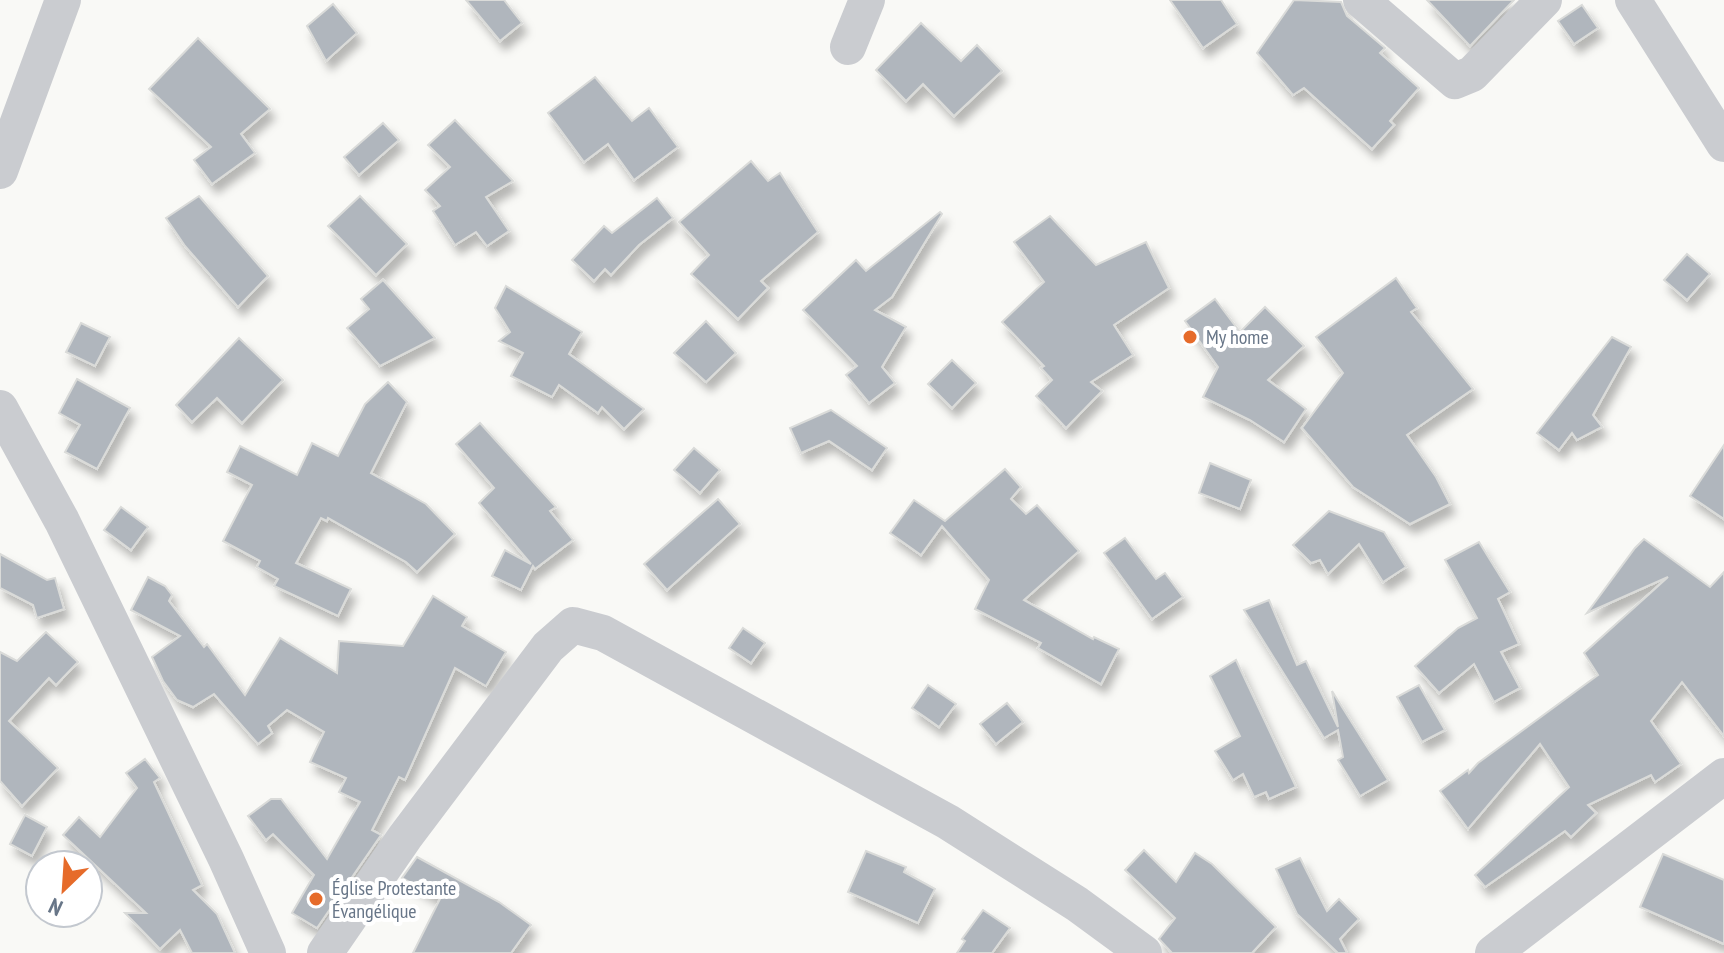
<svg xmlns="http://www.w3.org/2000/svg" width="1724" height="953" font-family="'PT Sans Narrow',sans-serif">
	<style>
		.building { fill: #b0b6bd; stroke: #dadbd9; stroke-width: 2; filter: url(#shadow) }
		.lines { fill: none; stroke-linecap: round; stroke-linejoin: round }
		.street { stroke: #caccd0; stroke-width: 36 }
		.poi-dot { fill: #e66b2a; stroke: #fff; stroke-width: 3 }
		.labels { text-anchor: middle; stroke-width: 8; stroke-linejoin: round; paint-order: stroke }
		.poi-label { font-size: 20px; fill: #687688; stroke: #fff; text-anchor: start }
	</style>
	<defs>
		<filter id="shadow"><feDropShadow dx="5" dy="9" stdDeviation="4" flood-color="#0004"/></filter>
	</defs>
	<rect width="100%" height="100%" fill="#f9f9f6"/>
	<g class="building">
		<polygon points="466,0 504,0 522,23 500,41"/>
		<polygon points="1170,0 1221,0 1237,24 1203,48"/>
		<polygon points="1294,0 1341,2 1347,16 1385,48 1380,53 1419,88 1390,121 1394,125 1372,149 1304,88 1293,95 1257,53"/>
		<polygon points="1427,0 1514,0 1470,46"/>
		<polygon points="333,4 357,33 326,61 307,26"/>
		<polygon points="1582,5 1598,28 1574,44 1558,21"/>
		<polygon points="921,23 961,61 977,45 1002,71 954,116 923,84 906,101 876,70"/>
		<polygon points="198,38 270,109 241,134 255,153 212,184 194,160 211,147 149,89"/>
		<polygon points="595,77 632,121 649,108 678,147 634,180 608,144 584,162 548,113"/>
		<polygon points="455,120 513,181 486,197 509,231 487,246 476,232 455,245 433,211 440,206 425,190 450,167 428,145"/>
		<polygon points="383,123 399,140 359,175 344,157"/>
		<polygon points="751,161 768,181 780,173 818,232 761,281 768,288 738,319 691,274 709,255 679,222"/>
		<polygon points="199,196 268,276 238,307 185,246 166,218"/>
		<polygon points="360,196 407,244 376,275 328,226"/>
		<polygon points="657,198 673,218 639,245 611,275 605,269 594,281 572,260 604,226 612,233"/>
		<polygon points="940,212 942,214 892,297 875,310 906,327 882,367 895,383 869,403 846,375 857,366 803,310 856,260 866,271"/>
		<polygon points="1050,216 1096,265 1146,242 1169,288 1114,325 1133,355 1091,382 1102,391 1066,428 1036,396 1052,380 1041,368 1044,366 1002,322 1044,282 1014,242"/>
		<polygon points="1687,254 1710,274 1687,300 1664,280"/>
		<polygon points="1396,278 1417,308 1411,312 1473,389 1407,435 1436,477 1450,504 1410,524 1353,487 1302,428 1343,373 1316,337"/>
		<polygon points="383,280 435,338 380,366 347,328 369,309 361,299"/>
		<polygon points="506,286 582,332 569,354 644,409 624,429 602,407 598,413 559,385 552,397 511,376 523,353 499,341 510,332 495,308"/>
		<polygon points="1215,299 1240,332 1265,307 1304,346 1268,380 1306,409 1284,442 1250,420 1203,397 1218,367 1185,321"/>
		<polygon points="706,321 736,353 706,382 674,353"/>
		<polygon points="81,323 110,337 95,366 66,352"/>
		<polygon points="1612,337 1631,347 1593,415 1602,427 1577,440 1572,433 1559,450 1537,433"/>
		<polygon points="239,338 283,380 242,423 217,398 192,422 176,405"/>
		<polygon points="952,360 976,383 952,408 928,384"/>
		<polygon points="77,379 130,408 97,469 65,452 80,425 59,413"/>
		<polygon points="388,382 407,402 371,473 426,504 455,534 417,572 406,562 328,518 327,521 321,518 296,563 351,589 338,616 274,586 278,579 257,567 260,561 223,541 252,485 227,472 240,446 297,475 312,443 338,456 365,404"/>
		<polygon points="831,410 887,448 872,470 829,441 801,453 790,428"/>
		<polygon points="480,423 556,507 550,511 573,540 535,569 533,566 521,590 492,576 505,550 531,564 479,503 494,488 456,444"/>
		<polygon points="1724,445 1724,519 1690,496"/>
		<polygon points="694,448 720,470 700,493 674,470"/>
		<polygon points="1210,463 1251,480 1240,509 1199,493"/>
		<polygon points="1005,469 1021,487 1011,499 1026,514 1037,505 1079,551 1024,600 1093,639 1094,637 1119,649 1101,684 1038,648 1041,643 975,609 989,580 942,526 921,555 890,533 914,500 945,521"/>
		<polygon points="718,499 740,524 667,590 644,564"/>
		<polygon points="121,507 148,527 131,550 104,530"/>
		<polygon points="1329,511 1384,532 1406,567 1383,582 1359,544 1328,574 1320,560 1311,563 1293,545"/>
		<polygon points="1125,538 1156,579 1165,573 1183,597 1152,619 1104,553"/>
		<polygon points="1644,539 1710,587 1724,572 1724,736 1682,682 1651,721 1681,764 1655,782 1651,775 1588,805 1596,813 1571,837 1565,831 1485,887 1475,875 1569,787 1540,744 1468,829 1440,791 1468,770 1469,773 1478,763 1598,675 1584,653 1668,577 1587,613 1635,548"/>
		<polygon points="1479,542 1510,592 1498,599 1519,644 1501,652 1520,688 1494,702 1474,664 1439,693 1415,666 1458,628 1477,618 1445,560"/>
		<polygon points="0,554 47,580 55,578 64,609 37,618 33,605 0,588"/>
		<polygon points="148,577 165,586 172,595 169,601 204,647 207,644 245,695 280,638 337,673 339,641 403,646 433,596 467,617 462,626 506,652 486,686 455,668 405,780 399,777 372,830 381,835 317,928 292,913 314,875 273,834 266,840 248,816 271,799 281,799 327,859 360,802 339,792 346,778 310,762 324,732 287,710 268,726 272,733 258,744 214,694 193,707 177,700 163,681 152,657 180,636 131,610"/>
		<polygon points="1269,600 1297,665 1306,661 1338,727 1332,691 1388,780 1360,796 1338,760 1343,757 1338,730 1324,738 1244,610"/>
		<polygon points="743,628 765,643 751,663 729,648"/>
		<polygon points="46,632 78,662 56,685 49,678 9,721 58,768 22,806 0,781 0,652 17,661"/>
		<polygon points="1236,660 1296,787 1269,799 1266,792 1254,797 1243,774 1233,780 1215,751 1240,736 1210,676"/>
		<polygon points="928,685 956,704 939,727 912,708"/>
		<polygon points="1419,685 1445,730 1422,742 1397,697"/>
		<polygon points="1007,703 1023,722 996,744 980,724"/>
		<polygon points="145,759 160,778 154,782 202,885 193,890 217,914 235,953 192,953 180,930 160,949 125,913 146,913 63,835 79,817 100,837 137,788 126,773"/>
		<polygon points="25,815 47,827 32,856 10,844"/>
		<polygon points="1144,850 1176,882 1195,853 1212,864 1276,927 1252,953 1172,953 1159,939 1175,918 1125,870"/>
		<polygon points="866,851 906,867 904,872 935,889 918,923 848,892"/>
		<polygon points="1663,854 1724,880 1724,944 1640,907"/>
		<polygon points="417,857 499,902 531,925 511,953 413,953 440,899 402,878"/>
		<polygon points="1300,858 1327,911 1339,899 1359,919 1340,939 1347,953 1338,953 1297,914 1276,869"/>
		<polygon points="983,910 1010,928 992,953 957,953 965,941 962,939"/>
	</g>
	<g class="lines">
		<g class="street">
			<polyline points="1361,0 1455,81 1472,74 1544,0"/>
			<polyline points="1633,0 1724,144"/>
			<polyline points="848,47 867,0"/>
			<polyline points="0,171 63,0"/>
			<polyline points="0,408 62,521 226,859 268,953"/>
			<polyline points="325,953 405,837 548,647 573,625 603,633 948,822 1077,904 1144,953"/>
			<polyline points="1493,953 1724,776"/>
		</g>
	</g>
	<g class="poi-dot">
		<circle cx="1190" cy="337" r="8"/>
		<circle cx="316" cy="899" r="8"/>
	</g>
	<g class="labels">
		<g class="poi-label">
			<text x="1206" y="344">My home</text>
			<text x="332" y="895">Église Protestante<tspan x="332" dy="23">Évangélique</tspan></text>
		</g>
	</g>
	<g transform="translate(64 889) rotate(205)"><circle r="38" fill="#ffffff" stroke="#c3c8cf" stroke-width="2"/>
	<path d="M0-6L14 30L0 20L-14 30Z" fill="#e66b2a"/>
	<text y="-12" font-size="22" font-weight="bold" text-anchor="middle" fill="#687688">N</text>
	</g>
</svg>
